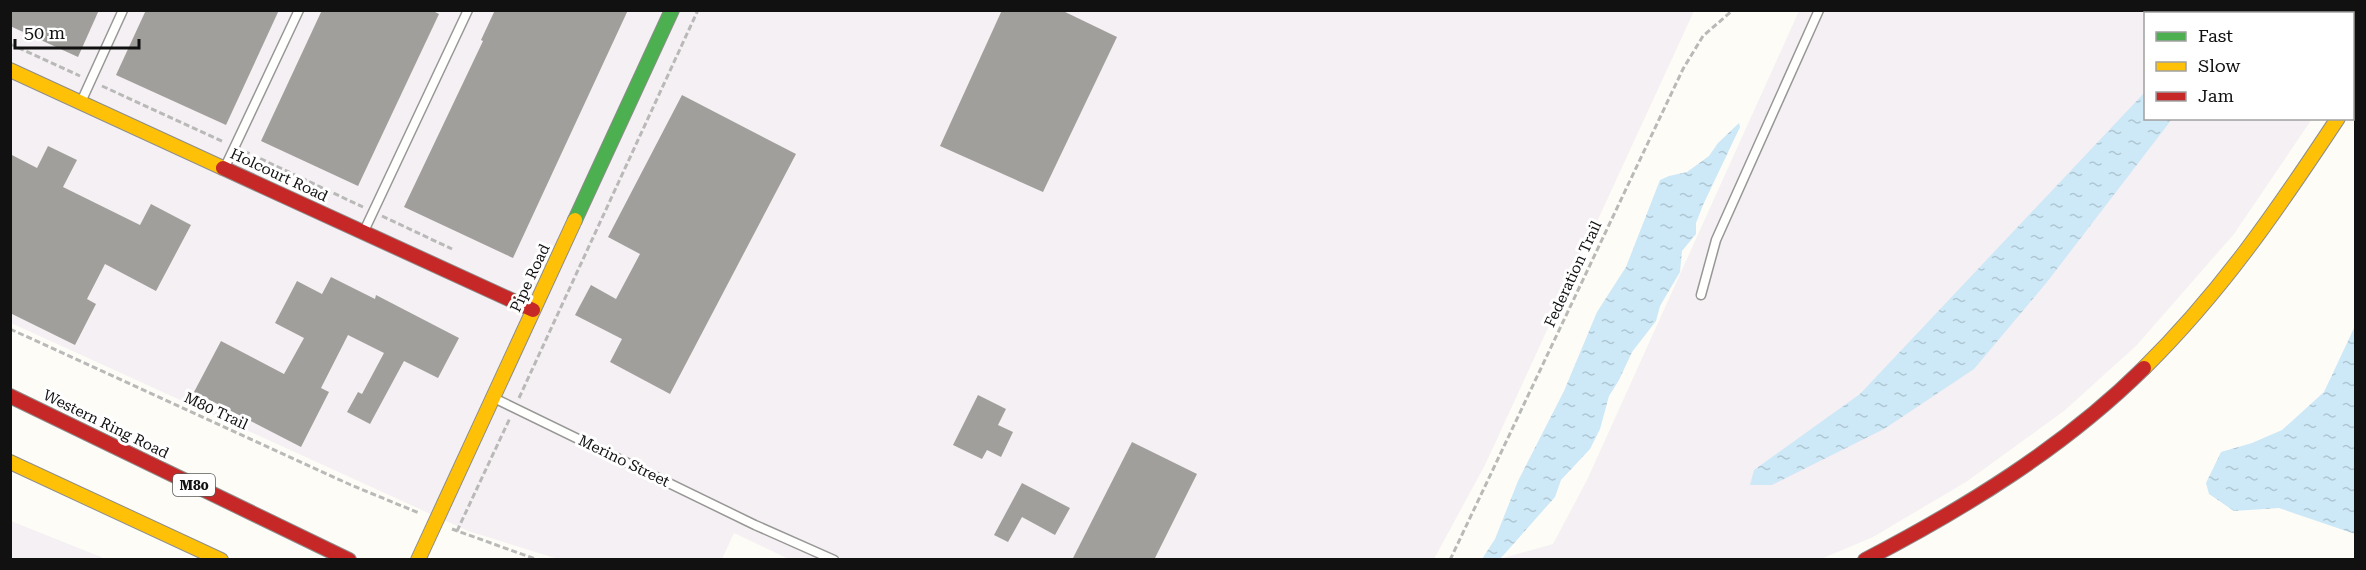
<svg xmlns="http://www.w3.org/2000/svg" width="2366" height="570" font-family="'Roboto Serif',serif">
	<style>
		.industrial { fill: #f5f0f3 }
		.water { fill: url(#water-ripples) }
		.building { fill: #a19f9c }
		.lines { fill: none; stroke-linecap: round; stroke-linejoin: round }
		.lane-casing { stroke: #979795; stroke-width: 11 }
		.fast-casing { stroke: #8e8d8b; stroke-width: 16 }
		.slow-casing { stroke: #8e8d8b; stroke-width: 16 }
		.jam-casing { stroke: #8e8d8b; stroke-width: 16 }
		.path { stroke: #b9b9b8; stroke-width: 3; stroke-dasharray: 6 3; stroke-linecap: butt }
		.lane { stroke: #fffffe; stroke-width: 8 }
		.fast { stroke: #4caf50; stroke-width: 14 }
		.slow { stroke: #ffc107; stroke-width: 14 }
		.jam { stroke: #c62828; stroke-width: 14 }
		.labels { text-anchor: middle; stroke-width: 6; stroke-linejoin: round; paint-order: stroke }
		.shield { fill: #fff; stroke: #585858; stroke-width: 1.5 }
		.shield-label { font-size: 14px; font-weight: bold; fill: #111 }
		.street-label { font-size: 15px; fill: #111; stroke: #fff }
	</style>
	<defs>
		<pattern id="water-ripples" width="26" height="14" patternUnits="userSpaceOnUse" patternTransform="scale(1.5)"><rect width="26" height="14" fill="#cde8f7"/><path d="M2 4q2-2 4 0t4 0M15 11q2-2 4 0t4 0" fill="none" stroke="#afc6d3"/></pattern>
	</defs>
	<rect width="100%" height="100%" fill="#fdfcf7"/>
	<g class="industrial">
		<polygon points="11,11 1694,11 1485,465 1434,559 791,560 734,533 722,559 558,559 468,531 11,323"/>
		<polygon points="1799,11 2355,11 2355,53 2353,58 2352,14 2146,14 2146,118 2312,119 2234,234 2136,346 2064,411 1966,482 1873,537 1821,559 1496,560 1553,544 1587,480"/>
		<polygon points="10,521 11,521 106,559 11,559"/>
	</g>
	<g class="water">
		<polygon points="2145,92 2146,118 2172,119 2047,282 1974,369 1884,429 1772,485 1750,485 1754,470 1860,394"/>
		<polygon points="1739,123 1740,127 1703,205 1696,223 1696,234 1682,251 1680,272 1660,306 1656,321 1632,352 1619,380 1609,396 1600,429 1590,449 1561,480 1555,497 1500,559 1482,559 1495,539 1518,481 1564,391 1597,312 1626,267 1660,180 1669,176 1687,172 1709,156 1718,143"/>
		<polygon points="2355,326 2355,534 2279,508 2234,511 2209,494 2206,483 2221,452 2252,443 2282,430 2324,392"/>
	</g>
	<g class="building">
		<polygon points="10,10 99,10 78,57 10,26"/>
		<polygon points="146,10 279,10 226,125 116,75"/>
		<polygon points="322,10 431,10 439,14 358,186 261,141"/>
		<polygon points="495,10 628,10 513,258 404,207 483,41 481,40"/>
		<polygon points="1002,10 1061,10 1117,37 1043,192 940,146"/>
		<polygon points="682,95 796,154 670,394 610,362 622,339 575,315 591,285 616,299 640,254 608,237"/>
		<polygon points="48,146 77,160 63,187 140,225 151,204 191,225 156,291 105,264 87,299 96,304 75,345 10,313 10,154 37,168"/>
		<polygon points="331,277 375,299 376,295 459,338 438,378 404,361 370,424 347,412 358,392 362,394 384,353 348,335 321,388 329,392 301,447 194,392 221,341 284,374 304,338 275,323 297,281 322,294"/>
		<polygon points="978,395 1006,409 998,425 1013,432 1001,457 987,450 982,459 953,445"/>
		<polygon points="1132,442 1197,474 1154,560 1072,560"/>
		<polygon points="1022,483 1070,508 1055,535 1022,517 1008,542 994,535"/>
	</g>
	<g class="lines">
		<g class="lane-casing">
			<g id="lane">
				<polyline points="81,102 123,10"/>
				<polyline points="226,165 299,10"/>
				<polyline points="365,229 468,10"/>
				<polyline points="1701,295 1716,240 1819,10"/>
				<polyline points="496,399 755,525 834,560"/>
			</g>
		</g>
		<g class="fast-casing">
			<polyline id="fast" points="575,220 672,10"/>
		</g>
		<g class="slow-casing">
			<g id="slow">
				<polyline points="10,70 223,168"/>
				<path d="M2144,368C2222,291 2278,209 2338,118"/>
				<polyline points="10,462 221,560"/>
				<polyline points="418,560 575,220"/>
			</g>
		</g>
		<g class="jam-casing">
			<g id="jam">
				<polyline points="2352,95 2356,91"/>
				<polyline points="223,168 533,310"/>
				<polyline points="10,396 349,560"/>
				<path d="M1865,560C1965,508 2063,448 2144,368"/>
			</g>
		</g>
		<g class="path">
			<polyline points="10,44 80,76"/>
			<polyline points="102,86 224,142"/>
			<polyline points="244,151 363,207"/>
			<polyline points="382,216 452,249"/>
			<polyline points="10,329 351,485 419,513"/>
			<polyline points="519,398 698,10"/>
			<polyline points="452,529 538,560"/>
			<polyline points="457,531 510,418"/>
			<polyline points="1450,560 1683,69 1703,36 1733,10"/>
		</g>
		<use href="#lane" class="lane"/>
		<use href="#fast" class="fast"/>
		<use href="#slow" class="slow"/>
		<use href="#jam" class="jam"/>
	</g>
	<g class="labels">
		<rect class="shield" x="173" y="474" width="42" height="22" rx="4.5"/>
		<g class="shield-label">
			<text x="194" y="490">M80</text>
		</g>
		<g class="street-label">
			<text transform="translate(279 175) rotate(25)" y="5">Holcourt Road</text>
			<text transform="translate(1573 274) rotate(-65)" y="5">Federation Trail</text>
			<text transform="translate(530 278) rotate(-65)" y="5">Pipe Road</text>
			<text transform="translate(216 411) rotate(25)" y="5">M80 Trail</text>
			<text transform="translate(106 424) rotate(26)" y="5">Western Ring Road</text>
			<text transform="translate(624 461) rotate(26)" y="5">Merino Street</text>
		</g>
	</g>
	<rect width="2366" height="570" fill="none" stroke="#111111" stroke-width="24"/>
	<rect x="2144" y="12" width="210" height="108" fill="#ffffff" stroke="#a0a0a0" stroke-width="1.5"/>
	<rect x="2156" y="32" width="30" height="9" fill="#4caf50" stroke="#a0a0a0" stroke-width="1.5"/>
	<text x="2198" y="42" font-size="18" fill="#111111">Fast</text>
	<rect x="2156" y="62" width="30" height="9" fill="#ffc107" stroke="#a0a0a0" stroke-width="1.5"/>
	<text x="2198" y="72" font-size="18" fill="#111111">Slow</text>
	<rect x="2156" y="92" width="30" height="9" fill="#c62828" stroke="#a0a0a0" stroke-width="1.5"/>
	<text x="2198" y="102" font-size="18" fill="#111111">Jam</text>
	<path d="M15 39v9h124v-9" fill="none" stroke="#111111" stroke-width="3"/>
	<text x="24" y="39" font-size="18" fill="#111111" stroke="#ffffff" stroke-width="4.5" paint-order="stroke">50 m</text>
</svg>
